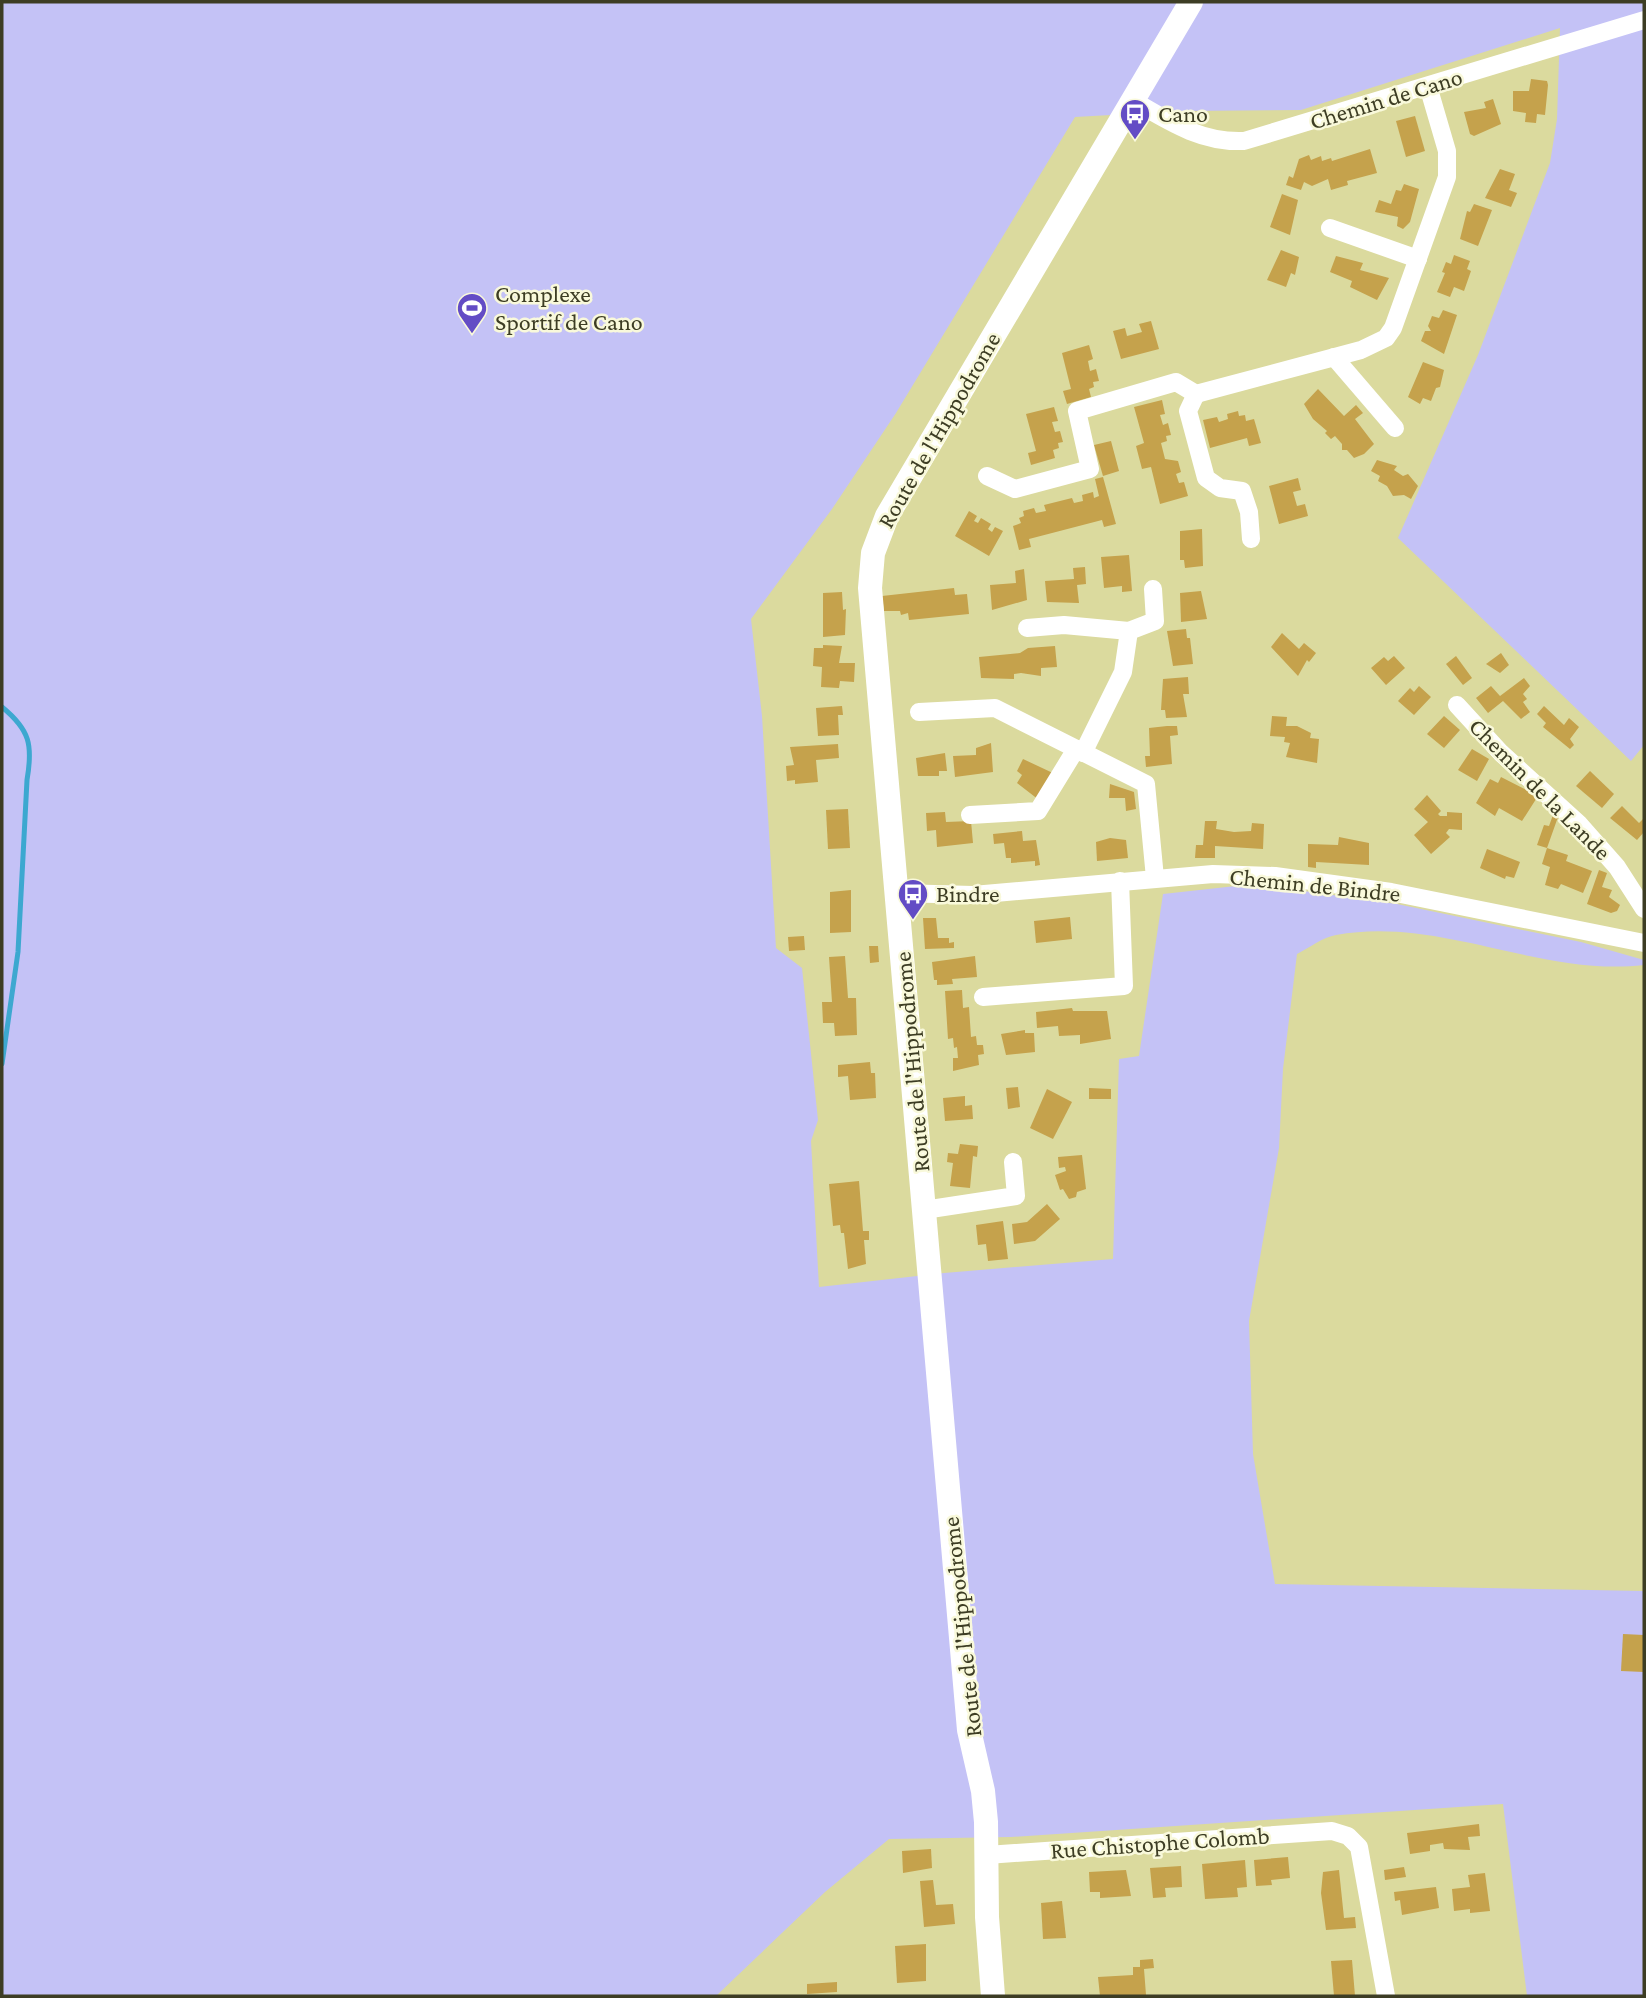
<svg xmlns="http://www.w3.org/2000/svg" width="1646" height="1998" font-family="'Crimson Pro',serif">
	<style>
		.green { fill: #c4c2f6 }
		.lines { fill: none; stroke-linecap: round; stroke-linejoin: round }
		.stream { stroke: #3da8d0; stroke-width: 5 }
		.building { fill: #c5a24c }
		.street { stroke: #fff; stroke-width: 18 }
		.secondary { stroke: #fff; stroke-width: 24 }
		.labels { text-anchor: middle; stroke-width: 5; stroke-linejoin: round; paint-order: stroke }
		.street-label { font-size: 24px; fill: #3d3d24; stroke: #f9f9db }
		.poi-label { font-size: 24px; fill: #3d3d24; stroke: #f9f9db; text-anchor: start }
	</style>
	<rect width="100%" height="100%" fill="#dbda9e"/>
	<path class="green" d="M2,2H1644V745L1631,761L1398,538L1478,355L1550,163L1557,119L1560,28L1301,110L1182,111L1075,117L896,413L832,509L751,619L762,716L776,948L802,968L818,1120L811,1141L819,1287L944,1273L1113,1259L1119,1059L1139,1056L1163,894L1254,884L1397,904L1581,942L1644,960V965C1540,977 1440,916 1336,935C1323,937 1309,948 1297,954L1283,1069L1279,1148L1249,1321L1253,1454L1275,1584L1644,1591V1996H1527L1503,1804L1011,1837L889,1839L825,1892L716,1996H2Z"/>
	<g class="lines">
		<path class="stream" d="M2,707C30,730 33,745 27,780L18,952L2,1064"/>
	</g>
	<g class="building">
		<polygon points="1531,79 1547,81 1548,85 1545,115 1537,114 1536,123 1525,122 1526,113 1513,111 1513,91 1529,91"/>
		<polygon points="1493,99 1501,124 1474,136 1470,134 1464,112 1486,108 1484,102"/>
		<polygon points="1415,116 1425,151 1406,157 1396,121"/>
		<polygon points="1370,149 1377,173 1347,181 1348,185 1331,190 1328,179 1312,186 1304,182 1301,190 1286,185 1289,176 1293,178 1299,159 1309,155 1311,160 1321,156 1322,161 1331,158 1332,161"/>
		<polygon points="1500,169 1515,174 1509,190 1517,193 1511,207 1485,198"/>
		<polygon points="1404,184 1419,189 1410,222 1403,229 1397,226 1398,217 1375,212 1379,200 1391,204 1396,190 1401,191"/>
		<polygon points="1282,194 1298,200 1290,235 1270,227"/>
		<polygon points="1474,204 1492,210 1478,246 1460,239 1467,211 1470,212"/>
		<polygon points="1281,250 1299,257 1295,275 1291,273 1286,287 1267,280"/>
		<polygon points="1454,255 1470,261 1467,269 1471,271 1464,291 1454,287 1450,297 1437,292 1445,273 1442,272 1446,262 1451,264"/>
		<polygon points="1336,256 1363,263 1360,270 1389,278 1377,300 1350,287 1352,281 1330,272"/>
		<polygon points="1443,310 1457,315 1444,354 1421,341 1425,331 1431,331 1428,326 1432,316 1439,318"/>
		<polygon points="1151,321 1159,349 1121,359 1113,331 1125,328 1127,336 1142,332 1139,324"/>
		<polygon points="1089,345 1093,359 1088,361 1090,371 1096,369 1099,381 1093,382 1094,387 1089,389 1091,397 1067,404 1063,391 1071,389 1062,353"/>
		<polygon points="1423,362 1444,370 1440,387 1436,388 1431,401 1423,398 1420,404 1408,397"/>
		<polygon points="1318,389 1344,416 1356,405 1363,413 1355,419 1374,444 1364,454 1354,458 1347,450 1342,450 1342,444 1335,436 1331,439 1325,433 1327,431 1313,419 1304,404"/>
		<polygon points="1162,400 1165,414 1160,415 1163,425 1168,423 1171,435 1166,436 1167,441 1161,443 1165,459 1178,461 1181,472 1176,474 1179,483 1184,482 1188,496 1160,504 1151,467 1142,469 1136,446 1144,443 1134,407"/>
		<polygon points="1054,407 1058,421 1052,422 1055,432 1060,431 1063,442 1058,443 1059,448 1053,450 1055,458 1031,465 1028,453 1036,451 1026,414"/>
		<polygon points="1238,411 1239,416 1245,415 1246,421 1254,419 1261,443 1249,446 1247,438 1210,448 1203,420 1217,417 1219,422 1228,419 1227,414"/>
		<polygon points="1111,441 1119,471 1103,476 1094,445"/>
		<polygon points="1377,460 1397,466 1394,470 1403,476 1408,474 1418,486 1411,499 1404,495 1393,496 1387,486 1378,481 1380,476 1371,471"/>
		<polygon points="1103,477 1116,524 1104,527 1102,520 1029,539 1031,547 1019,550 1013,526 1021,523 1019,518 1024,516 1023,511 1034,508 1036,513 1046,511 1044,505 1072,498 1074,503 1083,501 1082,495 1093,492 1094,498 1099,496 1095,479"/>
		<polygon points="1298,478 1301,490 1293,492 1297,506 1305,504 1308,516 1279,524 1269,486"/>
		<polygon points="969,511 977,516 974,521 978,523 981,518 991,524 988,529 992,532 995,527 1003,531 989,556 955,536"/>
		<polygon points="1202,529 1203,566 1185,568 1184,560 1180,560 1180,531"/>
		<polygon points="1129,555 1132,591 1122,592 1122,586 1104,588 1101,557"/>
		<polygon points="1085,567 1086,584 1077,585 1079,603 1047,602 1045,581 1074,579 1073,568"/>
		<polygon points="1024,569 1027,600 992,610 990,585 1016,583 1015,571"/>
		<polygon points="954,588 955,595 967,594 969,614 909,620 908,613 901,615 900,611 884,611 882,596"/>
		<polygon points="1201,591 1207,619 1181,622 1180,593"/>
		<polygon points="842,592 843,610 846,609 845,635 823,637 823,593"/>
		<polygon points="1186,629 1187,638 1190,638 1193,664 1173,666 1167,631"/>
		<polygon points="1282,633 1299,649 1304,643 1316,653 1309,662 1307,660 1298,676 1271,647"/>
		<polygon points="823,645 842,646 839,663 855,663 854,682 840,681 839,688 821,687 822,667 813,666 814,648 823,648"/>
		<polygon points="1055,646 1057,667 1041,668 1041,676 1021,673 1014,674 1014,679 981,678 979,657 1020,653 1028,648"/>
		<polygon points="1501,653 1509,665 1500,673 1486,664"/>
		<polygon points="1394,656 1405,668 1386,685 1371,668 1384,657 1388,661"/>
		<polygon points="1456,656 1472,678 1463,685 1446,664"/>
		<polygon points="1188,677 1189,694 1183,694 1187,717 1166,718 1165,710 1161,710 1163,679"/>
		<polygon points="1524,678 1530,686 1523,694 1527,699 1523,702 1530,712 1521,719 1503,701 1488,713 1476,698 1491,686 1500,696"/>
		<polygon points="1419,686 1431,697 1414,715 1398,701 1410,688 1414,692"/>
		<polygon points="842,706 843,715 838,715 839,735 818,736 816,708"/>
		<polygon points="1544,706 1564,725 1569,718 1579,727 1570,739 1574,745 1570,749 1543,727 1546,723 1537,714"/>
		<polygon points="1272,716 1287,717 1286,726 1297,726 1311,733 1310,738 1319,739 1317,763 1286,757 1290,743 1284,742 1285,737 1270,736"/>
		<polygon points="1444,716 1460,730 1444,748 1427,734"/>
		<polygon points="1167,726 1177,726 1178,735 1170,736 1172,764 1146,767 1145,756 1150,756 1149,728"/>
		<polygon points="991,743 993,772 955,777 953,756 976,755 976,748"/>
		<polygon points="838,744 839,758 816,760 818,782 795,784 795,780 787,781 786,766 794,765 790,747"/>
		<polygon points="1472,749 1489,759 1477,781 1458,770"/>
		<polygon points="945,753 947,771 939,771 939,776 918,776 916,758"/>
		<polygon points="1023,759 1055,774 1039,800 1017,783 1022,775 1017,771"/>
		<polygon points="1590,771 1614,794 1602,808 1576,786"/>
		<polygon points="1501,777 1538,796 1522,821 1499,808 1495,816 1476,803 1490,779 1498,783"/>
		<polygon points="1110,784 1134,792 1136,809 1126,811 1125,798 1109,798"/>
		<polygon points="1427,795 1441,811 1438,814 1440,816 1447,816 1447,812 1462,813 1462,830 1449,829 1446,833 1450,837 1431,854 1414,835 1428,822 1414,809"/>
		<polygon points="1622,806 1639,823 1644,818 1644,832 1637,840 1610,818"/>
		<polygon points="848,809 850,848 828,849 826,810"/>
		<polygon points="945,812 946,822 971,821 973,843 937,847 936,830 927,831 926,813"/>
		<polygon points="1553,815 1558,817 1547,848 1568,855 1566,861 1592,871 1583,893 1561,884 1558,889 1545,885 1550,867 1542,864 1547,848 1537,845 1544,825 1549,826"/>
		<polygon points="1205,821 1217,821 1216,829 1234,832 1251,831 1252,823 1264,824 1263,849 1215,846 1215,858 1195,858 1196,845 1203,845"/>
		<polygon points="1022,831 1023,841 1036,840 1040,865 1035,866 1035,861 1011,863 1011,858 1006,858 1004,843 994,844 993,834"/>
		<polygon points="1339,837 1369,843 1369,865 1316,862 1316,868 1308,867 1308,844 1338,845"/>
		<polygon points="1110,838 1126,840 1128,858 1097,861 1096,842"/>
		<polygon points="1487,849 1520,862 1514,878 1506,876 1505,879 1480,868"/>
		<polygon points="1599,870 1607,873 1602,887 1612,890 1609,897 1620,905 1617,911 1611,913 1587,904"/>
		<polygon points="851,890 851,932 830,933 830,892"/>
		<polygon points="1070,917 1072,939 1036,943 1034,921"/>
		<polygon points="923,918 936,918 938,938 949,938 949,943 954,942 954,948 925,949"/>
		<polygon points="804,936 805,950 789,951 788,937"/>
		<polygon points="869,946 878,946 879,962 870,963"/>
		<polygon points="845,956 848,998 856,998 857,1035 835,1036 834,1023 823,1023 822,1002 832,1002 829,957"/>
		<polygon points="975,956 977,977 952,979 953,984 937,985 937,980 934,980 932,962"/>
		<polygon points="962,990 963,1008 969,1007 971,1037 976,1036 977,1045 983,1045 984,1054 978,1055 979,1065 953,1071 953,1058 958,1058 957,1047 954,1048 953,1038 948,1039 945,991"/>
		<polygon points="1072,1008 1073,1011 1107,1011 1111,1039 1080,1044 1080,1035 1059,1036 1058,1026 1037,1028 1036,1012"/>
		<polygon points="1025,1030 1025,1033 1034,1033 1035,1052 1006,1055 1001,1034"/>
		<polygon points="870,1062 871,1073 875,1073 876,1098 850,1100 848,1076 838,1077 838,1065"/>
		<polygon points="1018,1087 1020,1107 1008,1109 1006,1088"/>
		<polygon points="1089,1088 1111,1089 1111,1099 1089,1099"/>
		<polygon points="1047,1089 1072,1102 1053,1139 1030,1128"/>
		<polygon points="965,1096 965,1106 972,1105 973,1119 945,1121 943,1098"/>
		<polygon points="960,1144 978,1146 977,1157 973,1156 970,1188 950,1186 953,1163 947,1162 948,1153 958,1154"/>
		<polygon points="1082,1155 1086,1189 1077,1192 1076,1197 1069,1199 1063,1189 1060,1190 1055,1175 1066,1171 1065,1167 1059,1168 1058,1157"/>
		<polygon points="859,1181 863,1231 869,1231 869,1240 864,1240 866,1264 848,1269 844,1233 841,1233 840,1225 833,1226 829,1184"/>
		<polygon points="1047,1204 1060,1219 1035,1241 1014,1244 1012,1224 1027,1222"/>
		<polygon points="1003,1221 1008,1259 988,1261 986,1244 978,1245 976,1225"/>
		<polygon points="1623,1634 1644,1635 1644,1672 1621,1671"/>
		<polygon points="1479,1824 1480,1836 1468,1837 1470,1850 1444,1849 1443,1843 1430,1845 1430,1851 1410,1854 1407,1833"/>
		<polygon points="931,1849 932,1868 903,1873 902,1851"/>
		<polygon points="1288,1857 1290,1878 1271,1880 1272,1885 1256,1886 1254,1860"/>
		<polygon points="1245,1860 1247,1887 1237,1888 1238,1897 1205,1899 1202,1864"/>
		<polygon points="1181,1866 1182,1887 1165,1888 1166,1897 1153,1898 1150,1868"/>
		<polygon points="1404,1867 1406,1877 1385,1880 1384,1870"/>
		<polygon points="1126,1870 1131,1896 1100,1898 1100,1892 1090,1892 1089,1872"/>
		<polygon points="1339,1870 1344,1918 1355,1917 1356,1928 1326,1930 1321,1893 1323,1872"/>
		<polygon points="1485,1873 1490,1911 1470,1913 1470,1909 1454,1911 1452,1889 1470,1887 1468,1875"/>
		<polygon points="933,1880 936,1905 953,1904 955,1924 924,1927 920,1881"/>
		<polygon points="1436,1887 1439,1908 1402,1915 1400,1900 1395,1901 1394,1892"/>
		<polygon points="1062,1901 1066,1938 1043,1939 1041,1903"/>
		<polygon points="926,1944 926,1981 897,1983 895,1946"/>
		<polygon points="1153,1959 1154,1968 1144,1969 1146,1995 1100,1996 1098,1977 1133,1975 1133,1967 1140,1967 1140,1960"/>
		<polygon points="1352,1960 1355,1996 1334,1996 1331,1961"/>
		<polygon points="837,1982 837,1992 807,1994 807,1984"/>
	</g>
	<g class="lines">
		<g class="street">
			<path d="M1132,100C1168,121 1201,143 1244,141L1644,20"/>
			<polyline points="1330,228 1418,259"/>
			<polyline points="1334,357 1395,428"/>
			<polyline points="1196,394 1188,411 1206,478 1220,488 1242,491 1249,512 1251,539"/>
			<polyline points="987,476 1015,489 1090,469 1077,411 1176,382 1196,394 1361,350 1386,338 1393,328 1447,177 1447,151 1428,86"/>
			<polyline points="1027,628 1064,625 1129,631"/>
			<polyline points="1457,705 1501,753 1579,824 1617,867 1644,909"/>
			<polyline points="919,712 995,708 1146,784 1155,878"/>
			<polyline points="1083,753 1123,672 1129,631 1155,621 1153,589"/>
			<polyline points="970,815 1038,811 1076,749"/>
			<polyline points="897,893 973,895 1213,874 1275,876 1391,892 1644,943"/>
			<polyline points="983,997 1124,986 1120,881"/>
			<polyline points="924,1210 1016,1196 1013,1162"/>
			<polyline points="987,1855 1332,1831 1348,1836 1359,1847 1386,1996"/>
		</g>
		<polyline class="secondary" points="993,1996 987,1917 986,1822 983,1791 969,1730 870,588 873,553 887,516 1191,2"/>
	</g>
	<defs>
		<g id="bus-pin" transform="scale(1.575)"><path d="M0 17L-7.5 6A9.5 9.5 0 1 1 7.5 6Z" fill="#634cc5" stroke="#f9f9db"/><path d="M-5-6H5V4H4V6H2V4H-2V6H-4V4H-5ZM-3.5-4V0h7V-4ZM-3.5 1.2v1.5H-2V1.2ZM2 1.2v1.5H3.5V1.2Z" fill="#fff"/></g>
		<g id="stadium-pin" transform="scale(1.575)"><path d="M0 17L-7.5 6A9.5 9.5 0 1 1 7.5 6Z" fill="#634cc5" stroke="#f9f9db"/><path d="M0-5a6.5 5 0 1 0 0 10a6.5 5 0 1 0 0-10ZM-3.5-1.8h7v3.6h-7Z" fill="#fff"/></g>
	</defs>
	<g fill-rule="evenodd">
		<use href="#bus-pin" x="1135" y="114"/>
		<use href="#stadium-pin" x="472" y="308"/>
		<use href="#bus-pin" x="913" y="894"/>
	</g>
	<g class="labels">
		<g class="street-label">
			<text transform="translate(1386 99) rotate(-17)" y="8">Chemin de Cano</text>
			<text transform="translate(939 430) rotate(-60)" y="8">Route de l'Hippodrome</text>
			<text transform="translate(1540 789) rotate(45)" y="8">Chemin de la Lande</text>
			<text transform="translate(1315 885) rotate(6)" y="8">Chemin de Bindre</text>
			<text transform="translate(912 1062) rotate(-95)" y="8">Route de l'Hippodrome</text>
			<text transform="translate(962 1627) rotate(-96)" y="8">Route de l'Hippodrome</text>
			<text transform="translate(1160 1843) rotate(-4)" y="8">Rue Chistophe Colomb</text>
		</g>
		<g class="poi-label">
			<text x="1158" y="122">Cano</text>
			<text x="495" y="302">Complexe<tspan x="495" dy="28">Sportif de Cano</tspan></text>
			<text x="936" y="902">Bindre</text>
		</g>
	</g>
	<rect width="1646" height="1998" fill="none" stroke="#3d3d24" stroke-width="7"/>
</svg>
